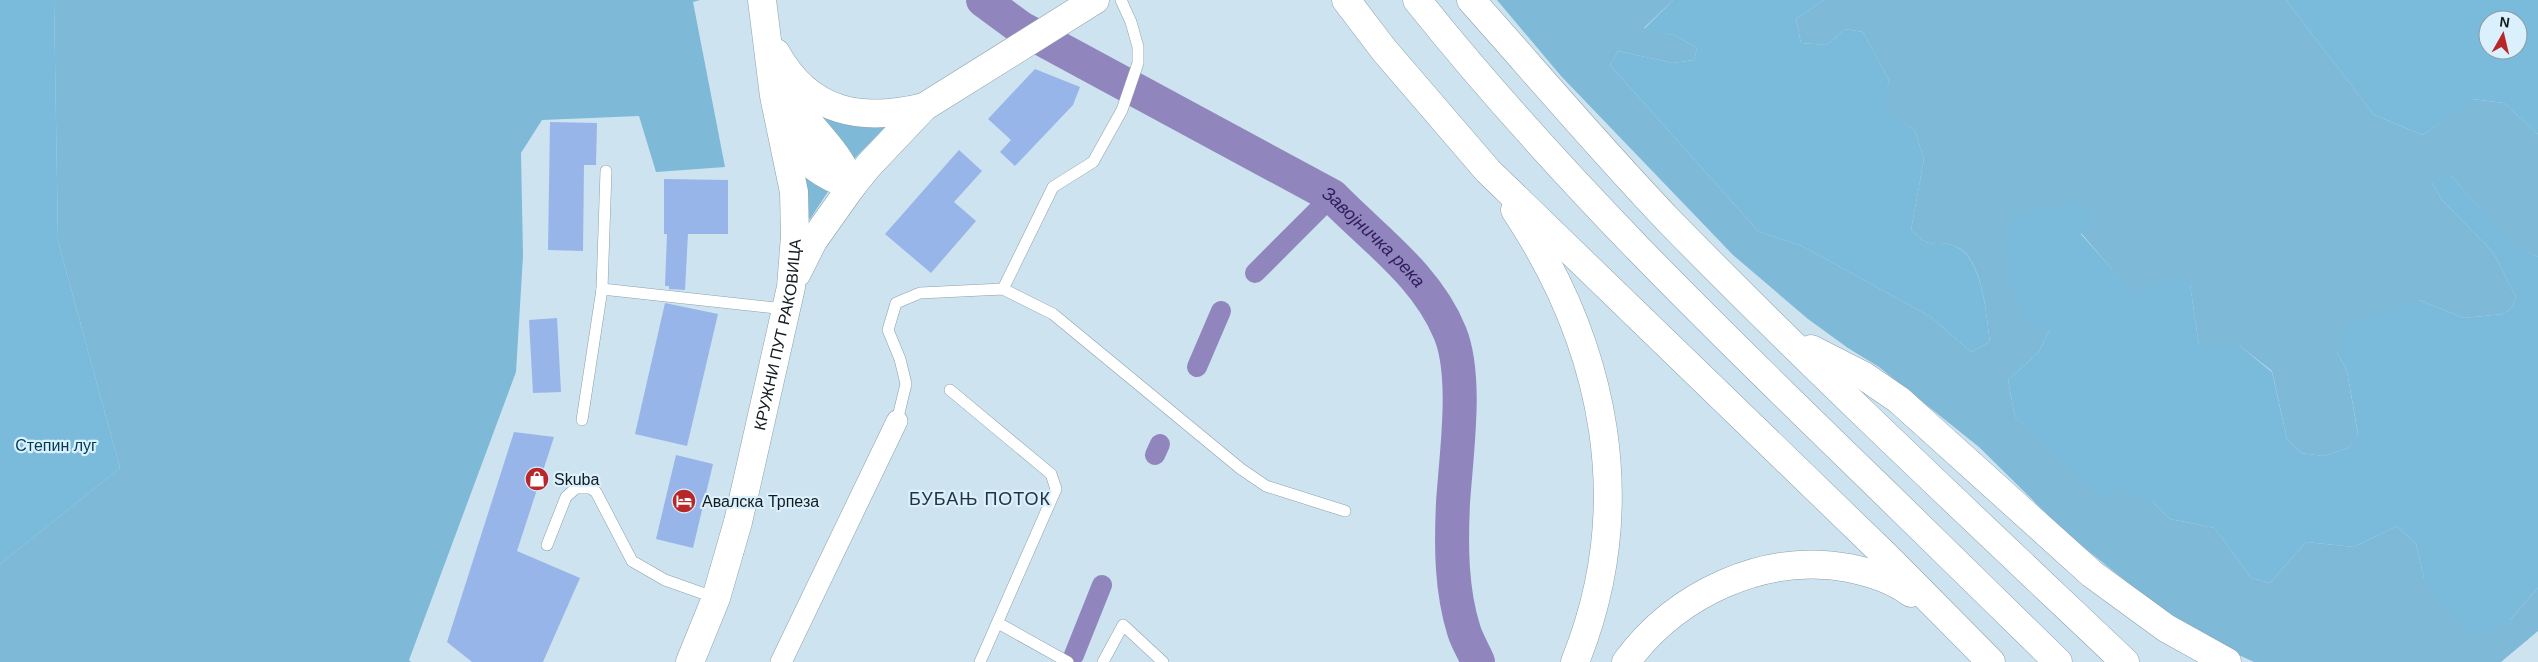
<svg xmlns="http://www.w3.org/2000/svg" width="2538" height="662" font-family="Helvetica,sans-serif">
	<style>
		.green { fill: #7eb9d8 }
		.forest { fill: #7abbdc; fill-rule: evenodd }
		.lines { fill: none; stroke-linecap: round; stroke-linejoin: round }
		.canal { stroke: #9085bc; stroke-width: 20 }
		.river { stroke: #9085bc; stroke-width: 34 }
		.building { fill: #98b5e9 }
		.service-casing { stroke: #8ca0ab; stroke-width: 12 }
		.minor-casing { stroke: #8ca0ab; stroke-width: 22 }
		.secondary-casing { stroke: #8ca0ab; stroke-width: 29 }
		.motorway-casing { stroke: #8ca0ab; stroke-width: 29 }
		.service { stroke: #fff; stroke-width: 11 }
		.minor { stroke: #fff; stroke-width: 21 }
		.secondary { stroke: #fff; stroke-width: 28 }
		.motorway { stroke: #fff; stroke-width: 28 }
		.labels { text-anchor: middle; stroke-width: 4.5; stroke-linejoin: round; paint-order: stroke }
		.street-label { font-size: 16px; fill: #131b1f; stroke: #daf0fc }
		.park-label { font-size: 16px; fill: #003b52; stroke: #daf0fc }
		.poi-label { font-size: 16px; fill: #131b1f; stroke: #daf0fc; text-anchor: start }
		.water-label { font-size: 18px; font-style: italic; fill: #311c5e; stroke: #daf0fc }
		.neighbourhood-label { font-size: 18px; letter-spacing: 1px; fill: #23343e; stroke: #daf0fc }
	</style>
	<rect width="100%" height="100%" fill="#cde3ef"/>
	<g class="green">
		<polygon points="54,0 700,0 693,2 725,167 656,172 639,116 542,120 521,153 523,256 516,372 409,660 411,662 0,662 0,564 120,468 58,241"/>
		<path d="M1497,0H1673L1644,28L1674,35L1697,48L1694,60L1673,63L1618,51L1610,65L1759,232L1802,246L1931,317L1971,352L1990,342C1986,315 1983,253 1952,245C1928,239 1932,251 1911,230L1924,159L1915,131L1883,107L1889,80L1863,32L1845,29L1827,45L1801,43L1796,19L1824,0H2286L2374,115L2423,135L2472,99L2504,103L2538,134V257L2511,244L2451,176L2432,183L2442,200L2493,252L2516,297L2512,307L2503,314L2464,318L2419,300L2337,352L2347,371L2358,435L2348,448L2324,456L2301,453L2287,439L2272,371L2240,346H2199L2190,284L2133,294L2081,233L2078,202L2049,331L2039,352L2008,380L2015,417L2049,446L2153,502L2170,519L2215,528L2251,578L2270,583L2306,542L2354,547L2397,526L2416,544L2424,578L2510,620L2538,588V631L2501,662H2254L2204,639L2137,590L2067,534L1979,447L1879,367L1848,348L1808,319L1733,255L1561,76Z"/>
		<polygon points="807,97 889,123 854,159"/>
		<polygon points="798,161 831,187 810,219 805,216"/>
	</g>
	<g class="forest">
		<polygon points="0,0 54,0 58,241 120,468 0,564"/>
		<path d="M1673,0H1824L1796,19L1801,43L1827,45L1845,29L1863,32L1889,80L1884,107L1915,131L1924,159L1911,230C1932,251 1929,239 1952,245C1983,254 1986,315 1990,342L1971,352L1931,317L1802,246L1759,232L1610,65L1618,51L1673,63L1694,60L1697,48L1674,35L1644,29Z"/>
		<path d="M2286,0H2538V134L2504,103L2473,99L2423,135L2374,115ZM2488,20H2518V50H2488Z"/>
		<polygon points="2442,174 2451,176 2511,243 2538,257 2538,588 2510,620 2474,637 2453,620 2424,578 2416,544 2397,526 2354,547 2306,542 2270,583 2251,578 2215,528 2170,519 2153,502 2124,489 2105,499 2015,417 2008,380 2039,352 2049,331 2023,319 2010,284 2006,247 2013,215 2078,202 2097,218 2081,234 2133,293 2179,276 2190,284 2199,346 2240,346 2272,372 2287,439 2301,453 2324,456 2348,448 2358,434 2347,371 2337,352 2348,325 2419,300 2464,318 2503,314 2512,307 2516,297 2493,252 2442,200 2432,183 2436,176"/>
	</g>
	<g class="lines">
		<g class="canal">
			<polyline points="1255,273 1332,196"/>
			<polyline points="1197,367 1221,311"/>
			<polyline points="1155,455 1160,444"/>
			<polyline points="1074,655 1102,585"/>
		</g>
		<path class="river" id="s1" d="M983,0L1021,28L1332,196C1374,239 1427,276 1450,333C1468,377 1456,455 1453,503C1451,545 1451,590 1464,631C1467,641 1474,652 1478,662"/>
	</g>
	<g class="building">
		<polygon points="1035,69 1080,87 1073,105 1015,166 1000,152 1011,140 988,119"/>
		<polygon points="550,122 597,123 596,165 584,165 583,251 548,250"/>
		<polygon points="959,150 982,171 954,202 976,221 931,273 885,234"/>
		<polygon points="664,179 728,180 728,234 688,234 685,290 669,289 669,286 665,286 667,234 664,234"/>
		<polygon points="665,303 718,314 687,446 635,434"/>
		<polygon points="557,318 561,392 533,393 529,320"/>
		<polygon points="514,432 554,437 517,551 580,578 543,662 472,662 447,642"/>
		<polygon points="676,455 713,464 693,548 656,539"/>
	</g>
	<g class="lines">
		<g class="service-casing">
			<g id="service">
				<polyline points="602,289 606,171"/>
				<polyline points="1003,289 1053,187 1093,162 1122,110 1138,63 1138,47 1131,22 1121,0"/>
				<polyline points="950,390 1051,474 1056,489 980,662"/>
				<polyline points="582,420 602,289 785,309"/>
				<polyline points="897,421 906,384 900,359 888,330 896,303 920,293 1003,289 1053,314 1241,469 1266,486 1345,511"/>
				<polyline points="547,545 566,497 576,488 590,488 596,492 632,561 665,580 716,598"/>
				<polyline points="998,623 1068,662"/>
				<polyline points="1103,662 1123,625 1163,662"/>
			</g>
		</g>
		<g class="minor-casing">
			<polyline id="minor" points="781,662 897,421"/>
		</g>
		<g class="secondary-casing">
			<g id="secondary">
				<path d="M781,74C785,84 788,95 794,103C815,134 838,149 852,186"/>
				<path d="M787,134C801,161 823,176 852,186"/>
				<polyline points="797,273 813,241 852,186"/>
				<path id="s2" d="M690,662L716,598L738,522L791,287L795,236L794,192L774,96L762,0"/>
			</g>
		</g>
		<g class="motorway-casing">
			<g id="motorway">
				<polyline points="1346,0 1384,50 1488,171 1888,558 1991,662"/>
				<path d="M1417,0C1556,174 1716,329 1876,484C1937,543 1997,603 2058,662"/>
				<path d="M1471,0C1537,74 1602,151 1671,223C1818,373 1972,517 2125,662"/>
				<path d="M776,53C810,114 862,122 924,107"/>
				<polyline points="852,186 869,165 924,107 1095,0"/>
				<path d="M1515,210C1606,347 1638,506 1575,662"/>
				<polyline points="1811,349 1864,376 1899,400 2092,574 2166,628 2227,662"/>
				<path d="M1626,662C1676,594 1764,552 1849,568C1872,573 1892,579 1911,593"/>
			</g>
		</g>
		<use href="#service" class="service"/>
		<use href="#minor" class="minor"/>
		<use href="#secondary" class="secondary"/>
		<use href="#motorway" class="motorway"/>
	</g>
	<defs>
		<g id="shop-disc" transform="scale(1.25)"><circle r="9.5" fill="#b8282a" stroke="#daf0fc"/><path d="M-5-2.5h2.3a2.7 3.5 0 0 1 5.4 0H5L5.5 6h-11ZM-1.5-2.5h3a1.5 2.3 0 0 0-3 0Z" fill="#fff"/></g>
		<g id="hotel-disc" transform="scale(1.25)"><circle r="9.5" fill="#b8282a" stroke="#daf0fc"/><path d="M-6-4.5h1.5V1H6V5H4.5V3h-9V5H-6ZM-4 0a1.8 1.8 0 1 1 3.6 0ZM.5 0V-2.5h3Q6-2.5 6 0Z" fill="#fff"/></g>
	</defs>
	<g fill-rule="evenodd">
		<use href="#shop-disc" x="537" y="479"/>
		<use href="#hotel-disc" x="684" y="501"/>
	</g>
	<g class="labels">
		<g class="street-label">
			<text dy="6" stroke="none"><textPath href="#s2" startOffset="340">КРУЖНИ ПУТ РАКОВИЦА</textPath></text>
		</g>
		<g class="park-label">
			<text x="56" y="451">Степин луг</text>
		</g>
		<g class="poi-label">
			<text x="554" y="485">Skuba</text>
			<text x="702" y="507">Авалска Трпеза</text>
		</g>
		<g class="water-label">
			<text dy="6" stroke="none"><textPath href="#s1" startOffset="459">Завојничка река</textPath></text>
		</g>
		<g class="neighbourhood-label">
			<text x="980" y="505">БУБАЊ ПОТОК</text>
		</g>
	</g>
	<g transform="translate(2503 35) rotate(8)"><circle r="24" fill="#daf0fc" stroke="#8a9ba4"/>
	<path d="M0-4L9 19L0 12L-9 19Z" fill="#b8282a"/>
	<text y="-8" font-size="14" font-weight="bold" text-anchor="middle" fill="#131b1f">N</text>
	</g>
</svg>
